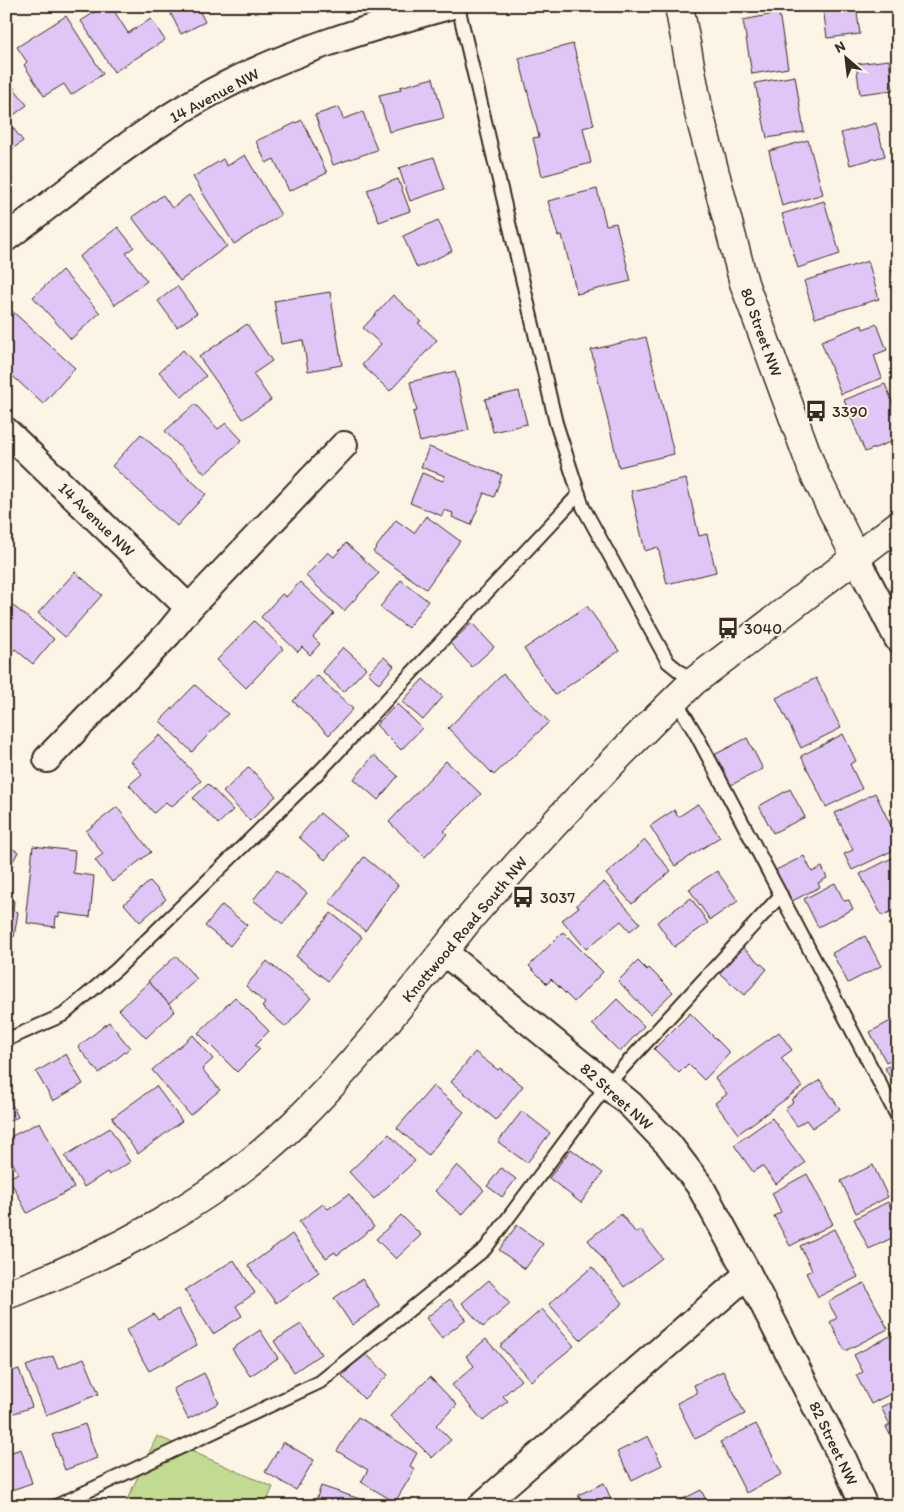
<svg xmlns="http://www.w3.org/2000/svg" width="904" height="1512" font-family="Itim,sans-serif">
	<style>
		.green { fill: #c1db92; stroke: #7e8258 }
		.building { fill: #dfc6f6; stroke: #3b2a1e }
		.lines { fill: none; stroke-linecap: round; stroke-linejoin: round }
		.service-casing { stroke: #3b2a1e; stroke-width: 16 }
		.minor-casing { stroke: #3b2a1e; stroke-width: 30 }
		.tertiary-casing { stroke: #3b2a1e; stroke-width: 31 }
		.service { stroke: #fcf5e5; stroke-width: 12 }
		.minor { stroke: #fcf5e5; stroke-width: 26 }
		.tertiary { stroke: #fcf5e5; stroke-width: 28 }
		.labels { text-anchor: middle; stroke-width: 4; stroke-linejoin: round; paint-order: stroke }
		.street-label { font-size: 16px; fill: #3b2a1e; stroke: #fcf5e5 }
		.poi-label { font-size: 16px; fill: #3b2a1e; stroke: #fcf5e5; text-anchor: start }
	</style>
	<rect width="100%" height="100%" fill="#fcf5e5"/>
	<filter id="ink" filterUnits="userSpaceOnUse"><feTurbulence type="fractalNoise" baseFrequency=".02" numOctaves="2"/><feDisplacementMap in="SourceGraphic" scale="10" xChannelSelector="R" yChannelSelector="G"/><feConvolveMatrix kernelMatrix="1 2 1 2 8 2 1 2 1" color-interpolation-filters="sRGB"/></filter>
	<g filter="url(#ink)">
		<polygon class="green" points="157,1436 273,1487 265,1506 124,1506"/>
		<g class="building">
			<polygon points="104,6 111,6 128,33 151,19 165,40 114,72 81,21"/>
			<polygon points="167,6 213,6 200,12 205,22 181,34"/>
			<polygon points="741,6 782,6 742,11"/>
			<polygon points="856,6 860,34 827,38 823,7"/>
			<polygon points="779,13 788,68 752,74 743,20"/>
			<polygon points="66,16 103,74 71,95 64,84 44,96 24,65 27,62 17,47"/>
			<polygon points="573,44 594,125 583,128 591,163 542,176 533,138 539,137 519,58"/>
			<polygon points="889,60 893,90 860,94 856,64"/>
			<polygon points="795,76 804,132 767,138 755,83"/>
			<polygon points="433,78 444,118 389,132 379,95 401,90 400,87"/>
			<polygon points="7,79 27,105 7,120 23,141 6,154"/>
			<polygon points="339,107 343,119 363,112 377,150 333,165 315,115"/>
			<polygon points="302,120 327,173 289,191 274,159 266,163 256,141"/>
			<polygon points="876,123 885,156 850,165 841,133"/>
			<polygon points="808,140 823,194 782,206 769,151"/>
			<polygon points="245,155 281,215 234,244 193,177 223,159 227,166"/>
			<polygon points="434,157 445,189 410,201 399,168"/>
			<polygon points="398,179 410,211 379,222 367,190"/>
			<polygon points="597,189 606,225 616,223 631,281 577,294 562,235 558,236 548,201"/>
			<polygon points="163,195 172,208 189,195 227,246 180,281 132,217"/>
			<polygon points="824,201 840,254 798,268 782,214"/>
			<polygon points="438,220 452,251 417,268 403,236"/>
			<polygon points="118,227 134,247 126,253 147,281 115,305 79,257"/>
			<polygon points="868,261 879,299 815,318 804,281"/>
			<polygon points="898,262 898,289 890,264"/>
			<polygon points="62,270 100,313 71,339 33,297"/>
			<polygon points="177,286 197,313 177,327 158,301"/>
			<polygon points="330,292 342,365 308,371 303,340 281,344 274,301"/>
			<polygon points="393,295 421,321 418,323 437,340 390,391 362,365 381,344 363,328"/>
			<polygon points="11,310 75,368 43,404 6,370 6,316"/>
			<polygon points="247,324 272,361 253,374 271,400 243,419 199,357"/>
			<polygon points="877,324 887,350 874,355 882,378 841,394 821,341 862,325 863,329"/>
			<polygon points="646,337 674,454 619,467 591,350"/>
			<polygon points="183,350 206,376 182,397 159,372"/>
			<polygon points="455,371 469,430 420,442 413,412 417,411 410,382"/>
			<polygon points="885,384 898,415 898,439 865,452 844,400"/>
			<polygon points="519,391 527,424 493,432 485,399"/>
			<polygon points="195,404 218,429 226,423 242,440 205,474 165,431"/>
			<polygon points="141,434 206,494 177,526 112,466"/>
			<polygon points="429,447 502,475 494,497 484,493 471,525 452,517 453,513 444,510 442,516 410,503 422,473 443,481 445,476 421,467"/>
			<polygon points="686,479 699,536 707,534 716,572 667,584 658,547 645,551 631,491"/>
			<polygon points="426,516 460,541 426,589 373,552 396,520 414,533"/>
			<polygon points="346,543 379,573 344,611 306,576 328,552 334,557"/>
			<polygon points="75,572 102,595 65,637 38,613"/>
			<polygon points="401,580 428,601 408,628 380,607"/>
			<polygon points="300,582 334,614 313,637 320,644 310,655 302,647 298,652 261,617 282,594 286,597"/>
			<polygon points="6,600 54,639 33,664 15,649 6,659"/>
			<polygon points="587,606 619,651 555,695 524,649"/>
			<polygon points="254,621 283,649 246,688 217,660"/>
			<polygon points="472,623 494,647 472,667 450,643"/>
			<polygon points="343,647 366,668 344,692 322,671"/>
			<polygon points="384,657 394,666 379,684 368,673"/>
			<polygon points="503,674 549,722 494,775 448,728"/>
			<polygon points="317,675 353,709 329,735 293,701"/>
			<polygon points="816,678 841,728 801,748 776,698"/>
			<polygon points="423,679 443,697 423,720 402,702"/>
			<polygon points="195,685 228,714 192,752 160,721"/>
			<polygon points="397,704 422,728 401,750 376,725"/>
			<polygon points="843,734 856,761 850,764 862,789 826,807 801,756"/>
			<polygon points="160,735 201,781 171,807 166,802 154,813 129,785 142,774 131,761"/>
			<polygon points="747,738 763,769 725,788 710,757"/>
			<polygon points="374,755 398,776 378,800 354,779"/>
			<polygon points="446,761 481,794 444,831 447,834 425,857 389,822"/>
			<polygon points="249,767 276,796 250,821 223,792"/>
			<polygon points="208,784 233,810 218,824 193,798"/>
			<polygon points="790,789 805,817 773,833 759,806"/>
			<polygon points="875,793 898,840 898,848 852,870 844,854 853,850 835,813"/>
			<polygon points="698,804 720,837 675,866 650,826 674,810 678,817"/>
			<polygon points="117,807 151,852 112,882 95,860 103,854 86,831"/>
			<polygon points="320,813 346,835 325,860 299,837"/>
			<polygon points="645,840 671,871 632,904 606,874"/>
			<polygon points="6,845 18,852 6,874"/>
			<polygon points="33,846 75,851 73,873 94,876 90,917 59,913 59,917 56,916 55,927 27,923 28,913 26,912"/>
			<polygon points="898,855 898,908 882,916 860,874"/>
			<polygon points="804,856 812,872 822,867 827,878 818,883 820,887 786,904 770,873"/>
			<polygon points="364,857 398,885 365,931 329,902"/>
			<polygon points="277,870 307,893 283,924 253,900"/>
			<polygon points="717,871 738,901 710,920 689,889"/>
			<polygon points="150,881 166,899 140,922 124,904"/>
			<polygon points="604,882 640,923 630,931 621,921 586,949 562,920 579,907 576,905"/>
			<polygon points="835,883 844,901 849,900 853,909 818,927 804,899"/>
			<polygon points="6,898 14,901 13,911 18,912 14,937 6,936"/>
			<polygon points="691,898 708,923 674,947 657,922"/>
			<polygon points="222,905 247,925 230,946 205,926"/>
			<polygon points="331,913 362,937 328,981 296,956"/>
			<polygon points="898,919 898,941 889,924"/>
			<polygon points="563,932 603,972 574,1002 551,979 547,984 529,966"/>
			<polygon points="865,936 881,966 848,983 832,953"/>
			<polygon points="742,947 767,969 745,995 719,973"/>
			<polygon points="176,956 197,979 169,1004 148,981"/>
			<polygon points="267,961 311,998 286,1027 262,1007 265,1003 246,986"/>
			<polygon points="638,961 647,970 649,968 673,992 650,1014 618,981"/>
			<polygon points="149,982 175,1011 146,1038 119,1010"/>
			<polygon points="235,997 269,1031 255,1045 260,1049 237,1072 198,1033"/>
			<polygon points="617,999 644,1026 620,1052 592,1024"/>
			<polygon points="690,1013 730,1053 704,1080 688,1064 679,1073 654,1049"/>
			<polygon points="898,1017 898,1056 886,1062 870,1032"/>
			<polygon points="109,1022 130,1048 99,1073 78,1047"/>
			<polygon points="779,1032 792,1050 781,1058 802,1087 738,1134 715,1103 727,1094 715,1078"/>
			<polygon points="193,1035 213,1059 202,1069 220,1090 190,1115 152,1070"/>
			<polygon points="475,1052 498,1070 500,1068 523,1086 496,1120 451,1082"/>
			<polygon points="66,1054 83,1084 53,1101 36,1072"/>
			<polygon points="898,1062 898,1092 885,1068"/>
			<polygon points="820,1080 840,1109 812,1128 806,1120 797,1126 785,1109 793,1102 791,1100"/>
			<polygon points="156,1086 182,1121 138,1154 112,1118"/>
			<polygon points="433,1086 464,1112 428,1155 397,1128"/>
			<polygon points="6,1092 18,1117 6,1122"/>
			<polygon points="522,1111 550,1133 527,1163 498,1142"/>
			<polygon points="772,1118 805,1163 776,1184 762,1166 753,1172 734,1145"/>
			<polygon points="40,1122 74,1188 27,1213 9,1178 18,1173 6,1150 6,1139"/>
			<polygon points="110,1128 130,1162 109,1175 107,1172 84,1187 65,1156"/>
			<polygon points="389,1134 415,1161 374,1199 349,1172"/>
			<polygon points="571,1149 603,1173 581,1203 549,1178"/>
			<polygon points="457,1165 484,1190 462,1215 435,1191"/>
			<polygon points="873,1165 888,1197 856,1213 841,1181"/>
			<polygon points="501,1168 516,1179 502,1197 487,1186"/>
			<polygon points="807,1174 833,1224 790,1246 774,1216 781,1212 772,1193"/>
			<polygon points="349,1194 374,1227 337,1255 335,1252 326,1258 299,1222 323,1204 328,1209"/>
			<polygon points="888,1202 898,1221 898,1235 869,1249 854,1219"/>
			<polygon points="621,1214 636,1233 641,1230 662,1258 624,1287 588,1240"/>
			<polygon points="401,1215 421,1235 396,1259 376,1239"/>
			<polygon points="517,1225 543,1244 525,1269 499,1250"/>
			<polygon points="834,1229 858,1277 818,1297 806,1273 812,1270 800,1246"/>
			<polygon points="292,1234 319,1272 276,1303 248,1266"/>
			<polygon points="234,1260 255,1293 236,1306 242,1316 213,1334 185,1290"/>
			<polygon points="592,1267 623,1303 580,1340 549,1304"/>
			<polygon points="362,1279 380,1306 352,1325 334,1298"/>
			<polygon points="489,1280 510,1304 483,1327 462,1303"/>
			<polygon points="864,1283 888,1329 845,1351 830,1322 837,1318 828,1302"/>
			<polygon points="450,1299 466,1319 442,1338 426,1318"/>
			<polygon points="178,1309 197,1345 149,1371 126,1330 154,1314 158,1320"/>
			<polygon points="542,1309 574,1346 531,1381 500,1346"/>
			<polygon points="301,1324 321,1354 294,1372 274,1341"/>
			<polygon points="260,1330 278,1358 250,1376 232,1349"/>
			<polygon points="892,1335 898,1347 898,1390 871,1404 856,1375 863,1372 854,1355"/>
			<polygon points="486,1339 521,1380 503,1396 508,1401 483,1421 452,1385 474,1366 466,1356"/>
			<polygon points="365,1353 388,1375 364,1399 342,1376"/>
			<polygon points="53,1356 58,1369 84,1358 99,1394 46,1415 26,1366"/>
			<polygon points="19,1369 32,1407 6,1416 6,1373"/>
			<polygon points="723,1371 745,1414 695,1439 677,1403 697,1393 694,1385"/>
			<polygon points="204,1373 219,1403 188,1419 173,1389"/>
			<polygon points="430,1377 457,1405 436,1425 451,1440 432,1458 390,1416"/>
			<polygon points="898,1399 898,1450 886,1427 890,1425 881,1407"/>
			<polygon points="358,1417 417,1453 410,1466 415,1469 395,1502 361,1482 368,1470 337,1451"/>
			<polygon points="85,1424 97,1458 65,1470 52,1435"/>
			<polygon points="756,1424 782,1474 746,1493 720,1442"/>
			<polygon points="648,1436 662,1465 632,1480 617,1452"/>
			<polygon points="283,1442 314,1460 296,1490 265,1472"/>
			<polygon points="21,1449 32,1483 6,1492 6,1454"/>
			<polygon points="604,1483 614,1506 583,1506 578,1495"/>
			<polygon points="321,1486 381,1506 314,1506"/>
			<polygon points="701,1490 709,1506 671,1506 671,1505"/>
			<polygon points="791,1497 795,1506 771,1506"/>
		</g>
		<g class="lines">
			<g class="service-casing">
				<g id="service">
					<polyline points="458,6 556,423 583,507 668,662 693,682"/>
					<polyline points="675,699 697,736 898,1118"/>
					<polyline points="6,1040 63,1015 117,969 321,770 579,494"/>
					<polyline points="56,1506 320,1382 485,1249 607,1085 781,895"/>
				</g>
			</g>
			<g class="minor-casing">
				<g id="minor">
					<path d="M6,238C74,187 139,131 214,91C288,52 368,28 449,6"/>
					<polyline points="6,431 189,608"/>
					<polyline points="855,556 898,639"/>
					<polyline points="47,759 168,634 189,608 344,445"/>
					<polyline points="444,952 630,1104 669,1145 700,1186 748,1274 844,1461 864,1506"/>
					<polyline points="481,1506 748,1274"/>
				</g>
			</g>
			<g class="tertiary-casing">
				<g id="tertiary">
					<polyline points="679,6 699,113 744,283 813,471 855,556"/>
					<path d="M6,1295C109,1257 215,1200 294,1124C357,1062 410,993 465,924C481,904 500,885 517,865C574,801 632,741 693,682L898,525"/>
				</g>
			</g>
			<use href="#service" class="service"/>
			<use href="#minor" class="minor"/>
			<use href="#tertiary" class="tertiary"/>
		</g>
	</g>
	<defs>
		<g id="bus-bare" transform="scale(1.725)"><path d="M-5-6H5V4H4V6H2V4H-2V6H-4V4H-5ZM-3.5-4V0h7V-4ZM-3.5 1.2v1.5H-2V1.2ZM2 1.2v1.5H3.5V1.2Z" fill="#3b2a1e" stroke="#fcf5e5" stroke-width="2.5" paint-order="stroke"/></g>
	</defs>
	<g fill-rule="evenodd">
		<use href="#bus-bare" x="816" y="411"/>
		<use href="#bus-bare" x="728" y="628"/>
		<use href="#bus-bare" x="523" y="897"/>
	</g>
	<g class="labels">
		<g class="street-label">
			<text transform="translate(214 95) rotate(-28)" y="6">14 Avenue NW</text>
			<text transform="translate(762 332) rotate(70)" y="6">80 Street NW</text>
			<text transform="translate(97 519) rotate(44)" y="6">14 Avenue NW</text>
			<text transform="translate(464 929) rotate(-50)" y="6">Knottwood Road South NW</text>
			<text transform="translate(617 1096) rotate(42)" y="6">82 Street NW</text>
			<text transform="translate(834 1443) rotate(64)" y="6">82 Street NW</text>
		</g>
		<g class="poi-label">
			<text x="832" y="417">3390</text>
			<text x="744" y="634">3040</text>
			<text x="540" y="903">3037</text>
		</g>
	</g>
	<rect width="904" height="1512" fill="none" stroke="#fcf5e5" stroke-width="25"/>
	<rect x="12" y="12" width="879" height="1487" fill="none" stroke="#3b2a1e" stroke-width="2" filter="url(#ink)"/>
	<g transform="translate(846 58) rotate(332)" stroke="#fcf5e5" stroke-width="4" paint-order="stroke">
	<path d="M0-4L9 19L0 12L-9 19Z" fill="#3b2a1e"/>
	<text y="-8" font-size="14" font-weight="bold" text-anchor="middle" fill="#3b2a1e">N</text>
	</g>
</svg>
